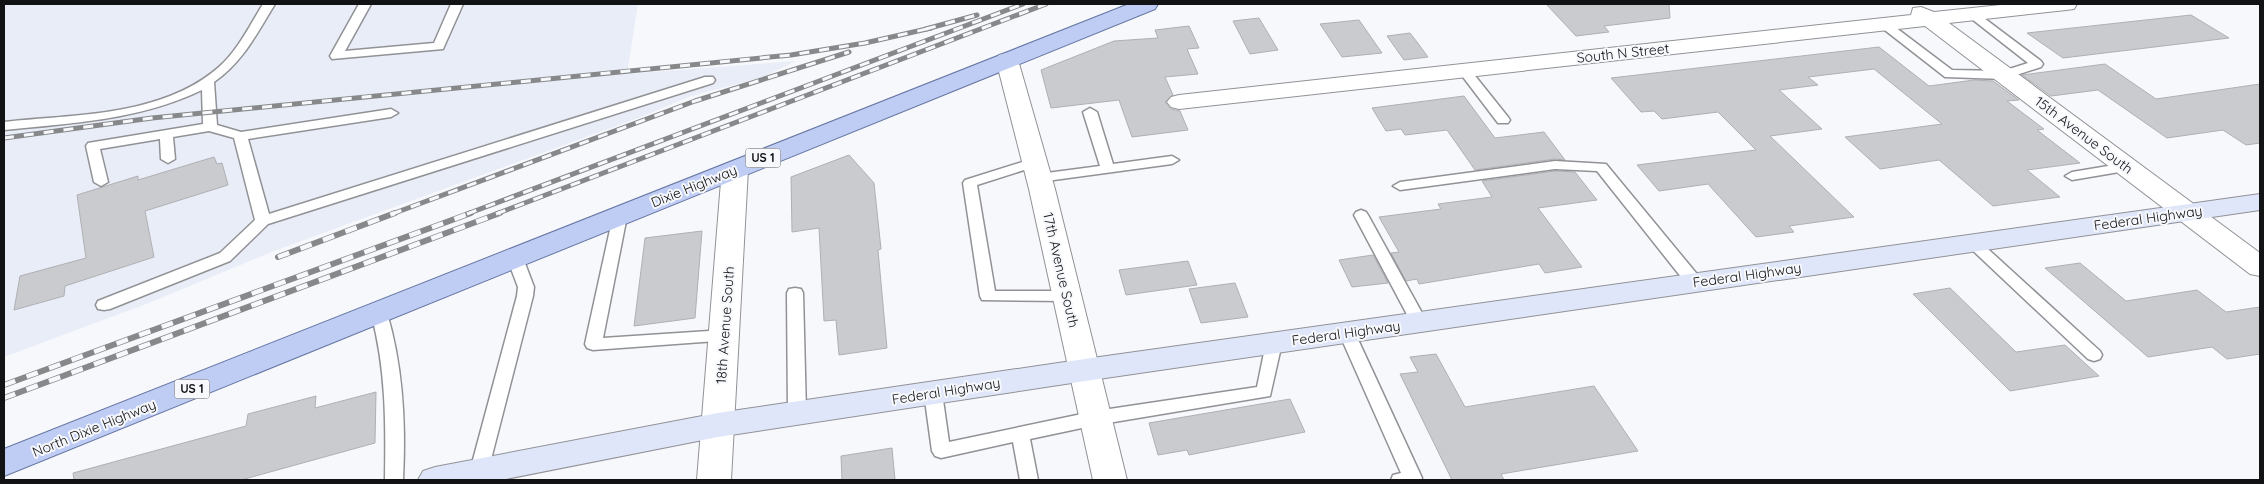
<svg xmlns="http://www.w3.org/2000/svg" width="2264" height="484" font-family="Quicksand,sans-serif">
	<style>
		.built { fill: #e9edf8 }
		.building { fill: #cacbcf; stroke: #afb0b4 }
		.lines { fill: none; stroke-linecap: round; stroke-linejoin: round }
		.lane-casing { stroke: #919296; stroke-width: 3 }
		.street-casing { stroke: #919296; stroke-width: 2 }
		.secondary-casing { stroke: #919296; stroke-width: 2 }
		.primary-casing { stroke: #6776a2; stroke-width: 2 }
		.lane { fill: #fff; fill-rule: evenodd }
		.street { fill: #fff; fill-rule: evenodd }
		.secondary { fill: #dfe6fa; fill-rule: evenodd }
		.primary { fill: #bfcdf5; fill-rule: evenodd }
		.rail-far1-casing { stroke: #86888a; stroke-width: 5 }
		.rail-casing { stroke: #86888a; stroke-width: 6 }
		.rail-far1 { stroke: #f6f8fc; stroke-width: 3; stroke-dasharray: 10; stroke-linecap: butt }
		.rail { stroke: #f6f8fc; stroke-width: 4.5; stroke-dasharray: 12; stroke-linecap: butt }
		.labels { text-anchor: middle; stroke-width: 4; stroke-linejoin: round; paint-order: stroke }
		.shield { fill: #f6f8fc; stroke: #56585a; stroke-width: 1 }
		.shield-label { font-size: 12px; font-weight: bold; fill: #121314 }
		.street-label { font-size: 14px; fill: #121314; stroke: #f6f8fc }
	</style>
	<rect width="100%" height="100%" fill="#f6f8fc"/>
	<polygon class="built" points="4,4 638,4 627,74 796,61 763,77 691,96 641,117 274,251 149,303 4,357"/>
	<g class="building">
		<polygon points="1546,4 1669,4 1670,18 1604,26 1609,32 1576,36"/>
		<polygon points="2191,15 2229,38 2063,58 2027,33"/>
		<polygon points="1259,18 1278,50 1250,54 1233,21"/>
		<polygon points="1359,20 1382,53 1342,57 1320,24"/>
		<polygon points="1189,26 1199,48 1187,49 1198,74 1165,77 1173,95 1165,102 1171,109 1180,111 1188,130 1132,137 1119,100 1051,108 1041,70 1114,41 1158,38 1155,30"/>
		<polygon points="1410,33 1417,42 1428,57 1404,60 1387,36"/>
		<polygon points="1879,47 1929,86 1974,80 1993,81 2019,100 2007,101 2044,129 2037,130 2080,163 2027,170 2060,197 1993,206 1939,160 1880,169 1845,137 1942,124 1874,69 1808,77 1818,85 1779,90 1822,129 1770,136 1854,217 1789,226 1794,232 1756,237 1708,184 1659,191 1637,165 1756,150 1718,112 1662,119 1654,111 1641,112 1611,78"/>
		<polygon points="2105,64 2156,99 2260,84 2260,143 2246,145 2223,130 2167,138 2098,90 2051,96 2022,75"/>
		<polygon points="1464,96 1495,138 1544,132 1565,160 1555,159 1475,170 1447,130 1405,135 1401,129 1386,131 1372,108"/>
		<polygon points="849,155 874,183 881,249 878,250 887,348 839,355 836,320 824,321 819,228 792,232 791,177"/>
		<polygon points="214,157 217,164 222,163 228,185 145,211 154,257 65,286 64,296 14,310 20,276 86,258 77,195 138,176 138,180"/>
		<polygon points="1555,171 1575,172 1597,200 1538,208 1582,267 1545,273 1539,264 1419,284 1417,279 1406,281 1391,253 1399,252 1379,217 1441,209 1438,204 1492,197 1482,181"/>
		<polygon points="702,231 695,318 634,326 645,238"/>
		<polygon points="1373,255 1388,283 1352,287 1339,260"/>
		<polygon points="1188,261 1197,285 1126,295 1119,270"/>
		<polygon points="2080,263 2126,301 2197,290 2226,312 2260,307 2260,354 2227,359 2212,347 2148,357 2045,268"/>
		<polygon points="1235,283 1248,317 1201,323 1189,289"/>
		<polygon points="1950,288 2016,352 2065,345 2099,376 2010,391 1913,294"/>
		<polygon points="1436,354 1465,407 1594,386 1638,451 1501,474 1504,480 1452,480 1400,374 1418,372 1410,357"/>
		<polygon points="376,392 375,443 241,480 74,480 73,473 246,426 248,414 316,396 315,408"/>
		<polygon points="1290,399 1305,432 1189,455 1187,450 1158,455 1149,423"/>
		<polygon points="892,448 895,480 842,480 841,456"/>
	</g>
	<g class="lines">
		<g class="lane-casing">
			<g id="lane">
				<path d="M263,4H275C257,33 243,62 214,82L217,125L241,132L391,109L398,113L391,117L248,139L269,214L705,77H713L715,80L713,83L268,224L230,261L110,309L104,310L98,309L96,305L98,301L220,253L255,220L234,138L209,131L173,137L175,159L168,163L161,159L160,139L100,149L108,182L101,186L94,182L86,146L88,143L203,124L202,90C140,120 72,123 4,130V122C75,114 162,117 219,67C238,50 250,25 263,4Z"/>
				<polygon points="359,4 371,4 345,51 434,43 451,4 463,4 443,49 332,59 330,56"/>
				<polygon points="1972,10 1976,12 2041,61 2043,64 2041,67 2004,79 1945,77 1877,24 1883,20 1887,21 1952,70 2003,71 2028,63 1968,16 1966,14 1968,12"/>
				<polygon points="1464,66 1468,67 1508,117 1510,120 1508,123 1498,123 1460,73 1458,70"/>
				<polygon points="1090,108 1097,112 1113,164 1172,156 1179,160 1172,164 1039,182 1034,181 1032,178 1039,174 1100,166 1083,112"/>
				<polygon points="1035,158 1042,162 1040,165 977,185 995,291 1067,291 1073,292 1075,296 1073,300 1067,301 982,300 980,296 963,183 965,180"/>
				<polygon points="1555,161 1606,164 1701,279 1703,283 1701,287 1689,287 1597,171 1555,169 1400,190 1393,186 1400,182"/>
				<polygon points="2126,163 2131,164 2133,167 2131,170 2072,180 2065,176 2072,172"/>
				<polygon points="1361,210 1366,212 1368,215 1427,322 1425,326 1419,328 1413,326 1411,322 1354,215 1356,212"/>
				<polygon points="620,211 625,213 627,216 603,338 724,330 730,332 732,336 730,340 593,350 587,348 585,344 613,216 615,213"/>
				<polygon points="1973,238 1978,240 2100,351 2102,355 2100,359 2094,361 2088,359 1968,246 1965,243 1968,240"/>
				<polygon points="515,253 520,254 523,258 534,287 533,296 488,471 485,476 479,478 473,476 470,471 517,296 518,287 507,258 510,254"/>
				<polygon points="795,288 801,289 803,293 806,413 803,418 797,420 791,418 788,413 787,293 789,289"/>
				<path d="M379,308L385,309L387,313C403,367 406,424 403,480H385C386,423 386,368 371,313L373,309Z"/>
				<polygon points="1347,327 1353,329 1355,333 1422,478 1421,480 1391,480 1393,475 1401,473 1339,333 1341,329"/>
				<polygon points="1274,337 1280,339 1282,343 1270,396 1096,425 1030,439 1038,480 1020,480 1013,442 941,458 935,456 932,451 924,393 927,389 933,387 939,389 942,393 949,442 1096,411 1257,387 1266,343 1268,339"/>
			</g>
		</g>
		<g class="street-casing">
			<g id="street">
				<polygon points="2010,4 2077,4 2074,9 2066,10 1949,23 2260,253 2260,276 2250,274 1925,26 1179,109 1171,107 1167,102 1171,97 1179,95 1911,15 1913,8 1921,7 1934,12"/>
				<polygon points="1007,53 1015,55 1018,60 1055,189 1127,480 1093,480 1029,189 996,60 999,55"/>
				<polygon points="735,161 744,164 748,169 731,480 697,480 722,169 726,164"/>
			</g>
		</g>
		<g class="secondary-casing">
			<polygon id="secondary" points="2260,194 2260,210 1085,381 718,437 501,480 418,480 423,471 435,467 718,413 1085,359"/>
		</g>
		<g class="primary-casing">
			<polygon id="primary" points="1129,4 1158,4 1155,9 4,476 4,449"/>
		</g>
		<use href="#lane" class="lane"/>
		<use href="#street" class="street"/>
		<use href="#secondary" class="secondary"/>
		<use href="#primary" class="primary"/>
		<g class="rail-far1-casing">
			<g id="rail-far1">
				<polyline points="926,29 977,15"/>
				<polyline points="4,138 152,118 791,55 865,43 931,28"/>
				<polyline points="392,214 695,101 849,52"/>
				<polyline points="467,214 1023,4"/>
				<polyline points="496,214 1046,4"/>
			</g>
		</g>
		<g class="rail-casing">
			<g id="rail">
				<polyline points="278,257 395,213"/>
				<polyline points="4,385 471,213"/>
				<polyline points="4,398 500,213"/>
			</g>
		</g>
		<use href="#rail-far1" class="rail-far1"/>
		<use href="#rail" class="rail"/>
	</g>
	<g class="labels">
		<g class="shield">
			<rect x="745.5" y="148.5" width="35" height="19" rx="4"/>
			<rect x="174.5" y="379.5" width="35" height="19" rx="4"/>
		</g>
		<g class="shield-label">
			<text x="763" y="162">US 1</text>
			<text x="192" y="393">US 1</text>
		</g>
		<g class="street-label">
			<text transform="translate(1623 53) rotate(-6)" y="5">South N Street</text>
			<text transform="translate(2084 135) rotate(37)" y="5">15th Avenue South</text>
			<text transform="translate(694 186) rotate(-22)" y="5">Dixie Highway</text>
			<text transform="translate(2148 218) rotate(-8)" y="5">Federal Highway</text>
			<text transform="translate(1061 270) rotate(77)" y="5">17th Avenue South</text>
			<text transform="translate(1747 275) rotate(-8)" y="5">Federal Highway</text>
			<text transform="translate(725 325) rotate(-86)" y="5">18th Avenue South</text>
			<text transform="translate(1346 333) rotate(-8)" y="5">Federal Highway</text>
			<text transform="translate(946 391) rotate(-9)" y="5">Federal Highway</text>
			<text transform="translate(94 428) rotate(-22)" y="5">North Dixie Highway</text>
		</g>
	</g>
	<rect width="2264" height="484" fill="none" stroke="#121314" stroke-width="10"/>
</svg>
